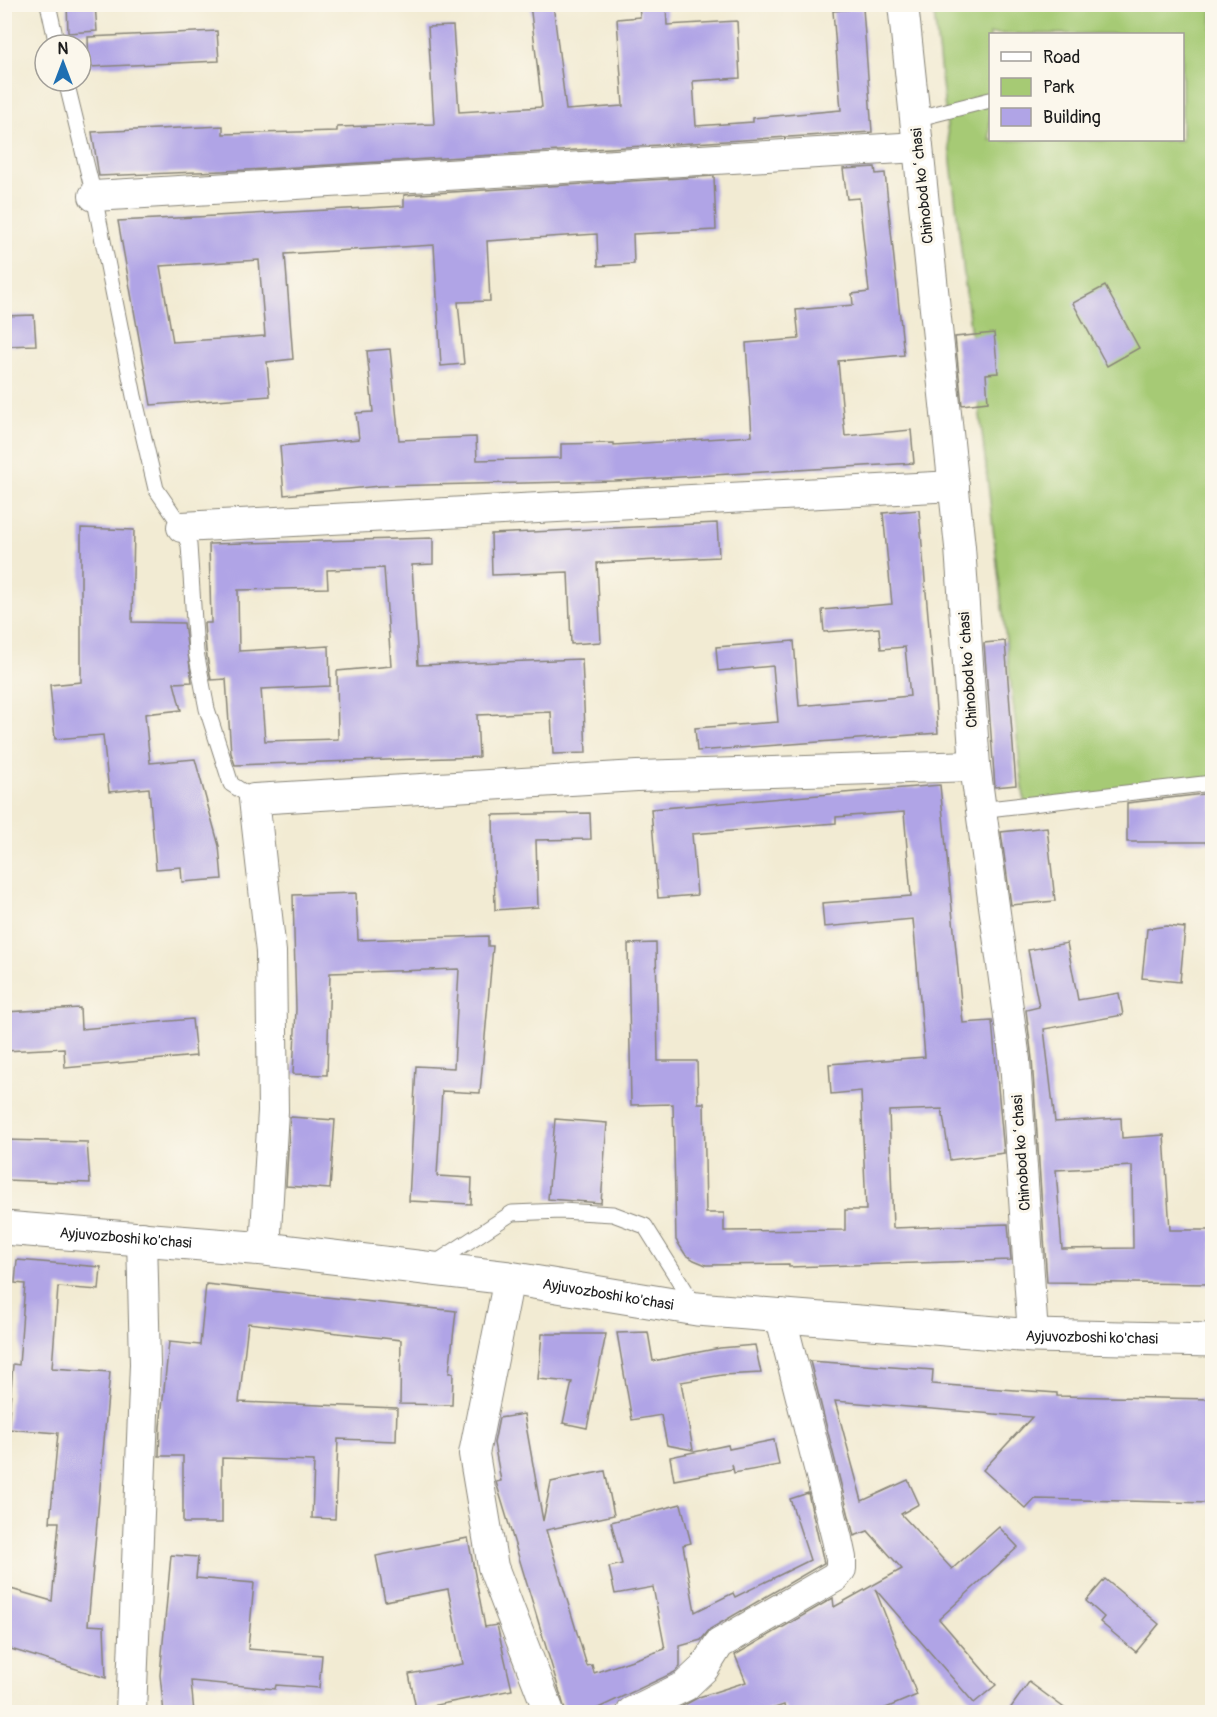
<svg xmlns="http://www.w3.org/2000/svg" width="1217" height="1717" font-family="Pangolin,sans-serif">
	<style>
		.green { fill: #a6ca74; stroke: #617348; stroke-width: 1.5; fill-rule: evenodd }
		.building { fill: #b0a4e6; fill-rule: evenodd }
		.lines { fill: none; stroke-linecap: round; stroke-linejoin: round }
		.service-casing { stroke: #878478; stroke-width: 17 }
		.minor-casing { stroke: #878478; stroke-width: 32 }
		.primary-casing { stroke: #878478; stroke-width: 35 }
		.service { stroke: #fff; stroke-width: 15 }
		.minor { stroke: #fff; stroke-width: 30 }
		.primary { stroke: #fff; stroke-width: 33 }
		.labels { text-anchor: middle; stroke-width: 6; stroke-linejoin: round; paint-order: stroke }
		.street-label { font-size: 15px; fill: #1c1c1c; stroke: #fbf7ec }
	</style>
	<rect width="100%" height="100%" fill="#fbf7ec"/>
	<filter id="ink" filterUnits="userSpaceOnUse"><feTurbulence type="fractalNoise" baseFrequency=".0167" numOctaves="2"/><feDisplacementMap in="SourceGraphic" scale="12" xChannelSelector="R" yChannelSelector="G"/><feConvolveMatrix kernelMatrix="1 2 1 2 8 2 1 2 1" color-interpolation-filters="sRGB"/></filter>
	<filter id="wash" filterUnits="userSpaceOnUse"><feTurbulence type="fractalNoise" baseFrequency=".008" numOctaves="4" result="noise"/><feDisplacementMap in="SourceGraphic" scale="24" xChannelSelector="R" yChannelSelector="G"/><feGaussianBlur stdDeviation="1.35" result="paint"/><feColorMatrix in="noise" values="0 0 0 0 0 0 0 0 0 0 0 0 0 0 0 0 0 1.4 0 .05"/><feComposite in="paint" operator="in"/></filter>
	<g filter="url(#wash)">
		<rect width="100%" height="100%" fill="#f2ebd3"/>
		<path class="green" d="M933,5H1212V780L1025,807ZM990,34H1182V140H990Z"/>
		<g id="blocks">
			<g class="building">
				<polygon points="67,4 95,4 97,31 68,33"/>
				<polygon points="530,4 553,4 566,110 623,106 617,19 640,17 639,4 666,4 667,25 737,21 740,78 693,81 696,126 753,122 753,118 841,110 833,11 863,8 872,132 246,170 99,176 92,132 223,126 223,134 337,131 337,127 434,124 428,27 453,26 459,112 542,107"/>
				<polygon points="217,31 219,61 89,67 88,37"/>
				<polygon points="875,167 876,174 885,173 904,355 838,361 845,436 911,430 914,463 615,481 380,486 284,495 280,446 359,439 356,413 373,412 367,351 390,349 399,440 476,437 477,460 561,458 561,444 614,443 614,445 752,436 746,343 799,339 796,310 853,305 852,294 869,292 859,198 847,199 843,169"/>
				<path d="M714,176L716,230L633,234L634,264L598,266L597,234L487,241L490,301L458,302L464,364L441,366L434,245L285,254L293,359L267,362L270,396L151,405L118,221L404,206V195ZM259,260L265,336L173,342L160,266Z"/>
				<polygon points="1105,286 1139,348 1107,366 1073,303"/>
				<polygon points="34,315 36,345 4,346 4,316"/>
				<polygon points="994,333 998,373 986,374 988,402 962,405 955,337"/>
				<polygon points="919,510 938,733 697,751 695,728 778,722 773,666 718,671 716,647 794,641 799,706 910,696 905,647 881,649 879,628 824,632 822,610 892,604 883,513"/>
				<polygon points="717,523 719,557 597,563 601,642 571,644 568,572 492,575 491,534"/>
				<polygon points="81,528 134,530 132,622 184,623 192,682 174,683 181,710 145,714 150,763 195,759 219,846 222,879 182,882 181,867 156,869 149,788 109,792 103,735 55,739 50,685 81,682"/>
				<path d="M433,538V564L412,565L418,665L582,659L586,753L553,754L551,712L477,715L479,757L235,765L231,753L226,679L211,680L206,651L204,623H211L209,544ZM384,568L391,666L337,671L338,739L265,741L261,689L330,686L329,646L239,651L238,590L328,588L327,570Z"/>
				<polygon points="1005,641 1016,785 995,787 984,643"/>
				<polygon points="940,785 963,1023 992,1021 1004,1153 950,1160 942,1109 889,1111 893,1228 1008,1224 1011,1260 789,1267 789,1264 706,1265 694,1260 685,1254 676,1240 673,1104 631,1105 628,944 656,943 658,1061 697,1061 698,1103 704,1103 706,1213 724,1213 724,1231 845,1230 845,1210 866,1210 861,1091 831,1094 829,1064 925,1057 913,919 824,927 822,903 911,896 904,812 836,817 836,823 692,834 697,895 658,898 651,809"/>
				<polygon points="1212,793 1212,842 1127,842 1127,803"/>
				<polygon points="590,813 591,839 536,840 538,907 495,910 493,815"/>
				<polygon points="1047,827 1055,901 1011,905 1001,832"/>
				<polygon points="356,893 358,940 488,936 488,946 493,946 480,1093 442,1091 437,1176 472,1178 471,1204 409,1201 416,1066 454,1068 459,969 330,973 327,1075 293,1074 296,1009 293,895"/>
				<polygon points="1166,926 1185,928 1180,982 1142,978 1147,929"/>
				<path d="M1067,943L1078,1000L1119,993L1123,1015L1044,1029L1055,1122L1121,1118L1122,1138L1164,1135L1170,1230H1212V1284L1047,1282L1032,1059L1026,1010L1039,1007L1028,950ZM1132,1166L1133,1248L1062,1249L1056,1170Z"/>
				<polygon points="80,1008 81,1029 192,1019 196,1056 65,1068 64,1048 4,1051 4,1012"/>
				<polygon points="290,1117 335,1120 330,1189 286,1186"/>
				<polygon points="555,1119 607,1123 601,1203 548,1199"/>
				<polygon points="4,1140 87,1142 90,1183 4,1180"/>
				<polygon points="17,1260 101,1267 99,1290 58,1287 52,1368 110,1372 88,1625 104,1626 106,1678 4,1647 4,1587 52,1601 59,1522 50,1522 58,1433 8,1429 13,1364 19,1365 25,1284 15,1283"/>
				<polygon points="206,1284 456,1311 449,1373 453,1373 452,1405 400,1404 401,1340 248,1323 239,1402 397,1408 396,1441 338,1439 335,1519 312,1518 314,1461 222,1458 222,1523 183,1523 183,1456 159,1456 160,1427 169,1342 200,1345"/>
				<polygon points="648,1332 653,1361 720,1348 755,1345 761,1373 722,1375 681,1382 693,1450 667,1445 661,1415 632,1420 617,1333"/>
				<polygon points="542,1334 606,1334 587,1428 563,1423 572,1382 538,1379"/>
				<polygon points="810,1361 933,1370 932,1384 1057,1393 1057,1396 1212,1399 1212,1503 1035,1499 1026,1509 983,1470 1032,1417 835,1401 862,1501 908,1480 919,1504 901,1514 952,1569 999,1527 1018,1547 939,1619 996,1685 974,1703 875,1589 917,1695 874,1713 786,1713 784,1705 760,1713 670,1713 699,1697 746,1682 735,1655 833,1598 834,1607 902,1569 868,1531 854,1536"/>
				<polygon points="524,1414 543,1521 551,1482 605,1471 614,1515 546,1530 587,1666 592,1665 594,1673 665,1649 653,1587 615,1594 609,1567 622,1564 611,1522 681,1504 691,1543 683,1545 695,1612 733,1593 735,1597 810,1560 790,1499 808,1493 824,1563 710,1629 701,1640 680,1646 680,1667 675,1672 592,1711 566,1713 496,1482 501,1481 494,1443 499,1418"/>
				<polygon points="774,1440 779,1465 734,1473 732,1464 733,1469 674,1480 670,1457 728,1445 729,1449"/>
				<polygon points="468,1538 485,1627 497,1625 512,1690 416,1709 409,1674 463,1664 448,1589 385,1601 376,1556"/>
				<polygon points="171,1555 198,1557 196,1578 254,1583 248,1649 322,1655 319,1688 276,1685 275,1689 191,1681 194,1713 164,1713 160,1675"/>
				<polygon points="1105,1579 1159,1624 1136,1652 1100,1622 1104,1617 1086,1601"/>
				<polygon points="1029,1682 1071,1713 1007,1713"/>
			</g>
		</g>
	</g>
	<g filter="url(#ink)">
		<use href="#blocks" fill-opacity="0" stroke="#878478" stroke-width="1.5"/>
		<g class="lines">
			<g class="service-casing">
				<g id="service">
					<polyline points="48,4 57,45"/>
					<polyline points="66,81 94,196 134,396 156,489 182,527 189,545 196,652 207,709 231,784 254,799"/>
					<polyline points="915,119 990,100"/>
					<polyline points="980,810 1212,783"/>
					<polyline points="434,1264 512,1213 561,1211 613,1214 645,1226 695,1306"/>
				</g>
			</g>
			<g class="minor-casing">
				<g id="minor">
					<polyline points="903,4 960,547 975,766 1015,1060 1033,1336"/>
					<polyline points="94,196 918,147"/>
					<polyline points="182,527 954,486"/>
					<polyline points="265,1249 273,1111 271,952 254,799 637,776 975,766"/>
					<polyline points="509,1278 474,1454 493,1567 549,1712"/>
					<polyline points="131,1712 145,1364 142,1237"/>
					<polyline points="632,1712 685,1686 704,1668 719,1644 835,1577 841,1569 841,1558 837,1539 780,1314"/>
				</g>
			</g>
			<g class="primary-casing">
				<g id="primary">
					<path id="s1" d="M4,1228L265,1249L509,1278L697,1309L1033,1336L1212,1340"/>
				</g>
			</g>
			<use href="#service" class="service"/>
			<use href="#minor" class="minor"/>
			<use href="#primary" class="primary"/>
		</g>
	</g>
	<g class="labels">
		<g class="street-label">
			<text transform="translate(922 186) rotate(-96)" y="5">Chinobod koʻchasi</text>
			<text transform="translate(968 670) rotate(-94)" y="5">Chinobod koʻchasi</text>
			<text transform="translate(1021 1153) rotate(-94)" y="5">Chinobod koʻchasi</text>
			<text dy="5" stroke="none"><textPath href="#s1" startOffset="122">Ayjuvozboshi ko'chasi</textPath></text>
			<text dy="5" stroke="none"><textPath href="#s1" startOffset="608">Ayjuvozboshi ko'chasi</textPath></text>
			<text dy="5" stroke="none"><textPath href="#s1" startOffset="1094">Ayjuvozboshi ko'chasi</textPath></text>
		</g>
	</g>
	<rect width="1217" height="1717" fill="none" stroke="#fbf7ec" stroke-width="24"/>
	<rect x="989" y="33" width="195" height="108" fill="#fbf7ec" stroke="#a29f99" stroke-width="1.5"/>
	<rect x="1001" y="52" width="30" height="9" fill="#ffffff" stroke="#a29f99" stroke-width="1.5"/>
	<text x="1043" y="63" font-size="18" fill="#1c1c1c">Road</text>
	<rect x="1001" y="78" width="30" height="18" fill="#a6ca74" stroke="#a29f99" stroke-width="1.5"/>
	<text x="1043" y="93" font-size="18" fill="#1c1c1c">Park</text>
	<rect x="1001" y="108" width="30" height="18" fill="#b0a4e6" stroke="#a29f99" stroke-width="1.5"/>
	<text x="1043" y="123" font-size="18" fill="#1c1c1c">Building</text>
	<g transform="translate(63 63)"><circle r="28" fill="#fbf7ec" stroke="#a29f99" stroke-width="1.5"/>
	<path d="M0-4.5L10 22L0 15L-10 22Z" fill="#1f6fb2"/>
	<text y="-9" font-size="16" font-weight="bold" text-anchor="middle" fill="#1c1c1c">N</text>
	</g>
</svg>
